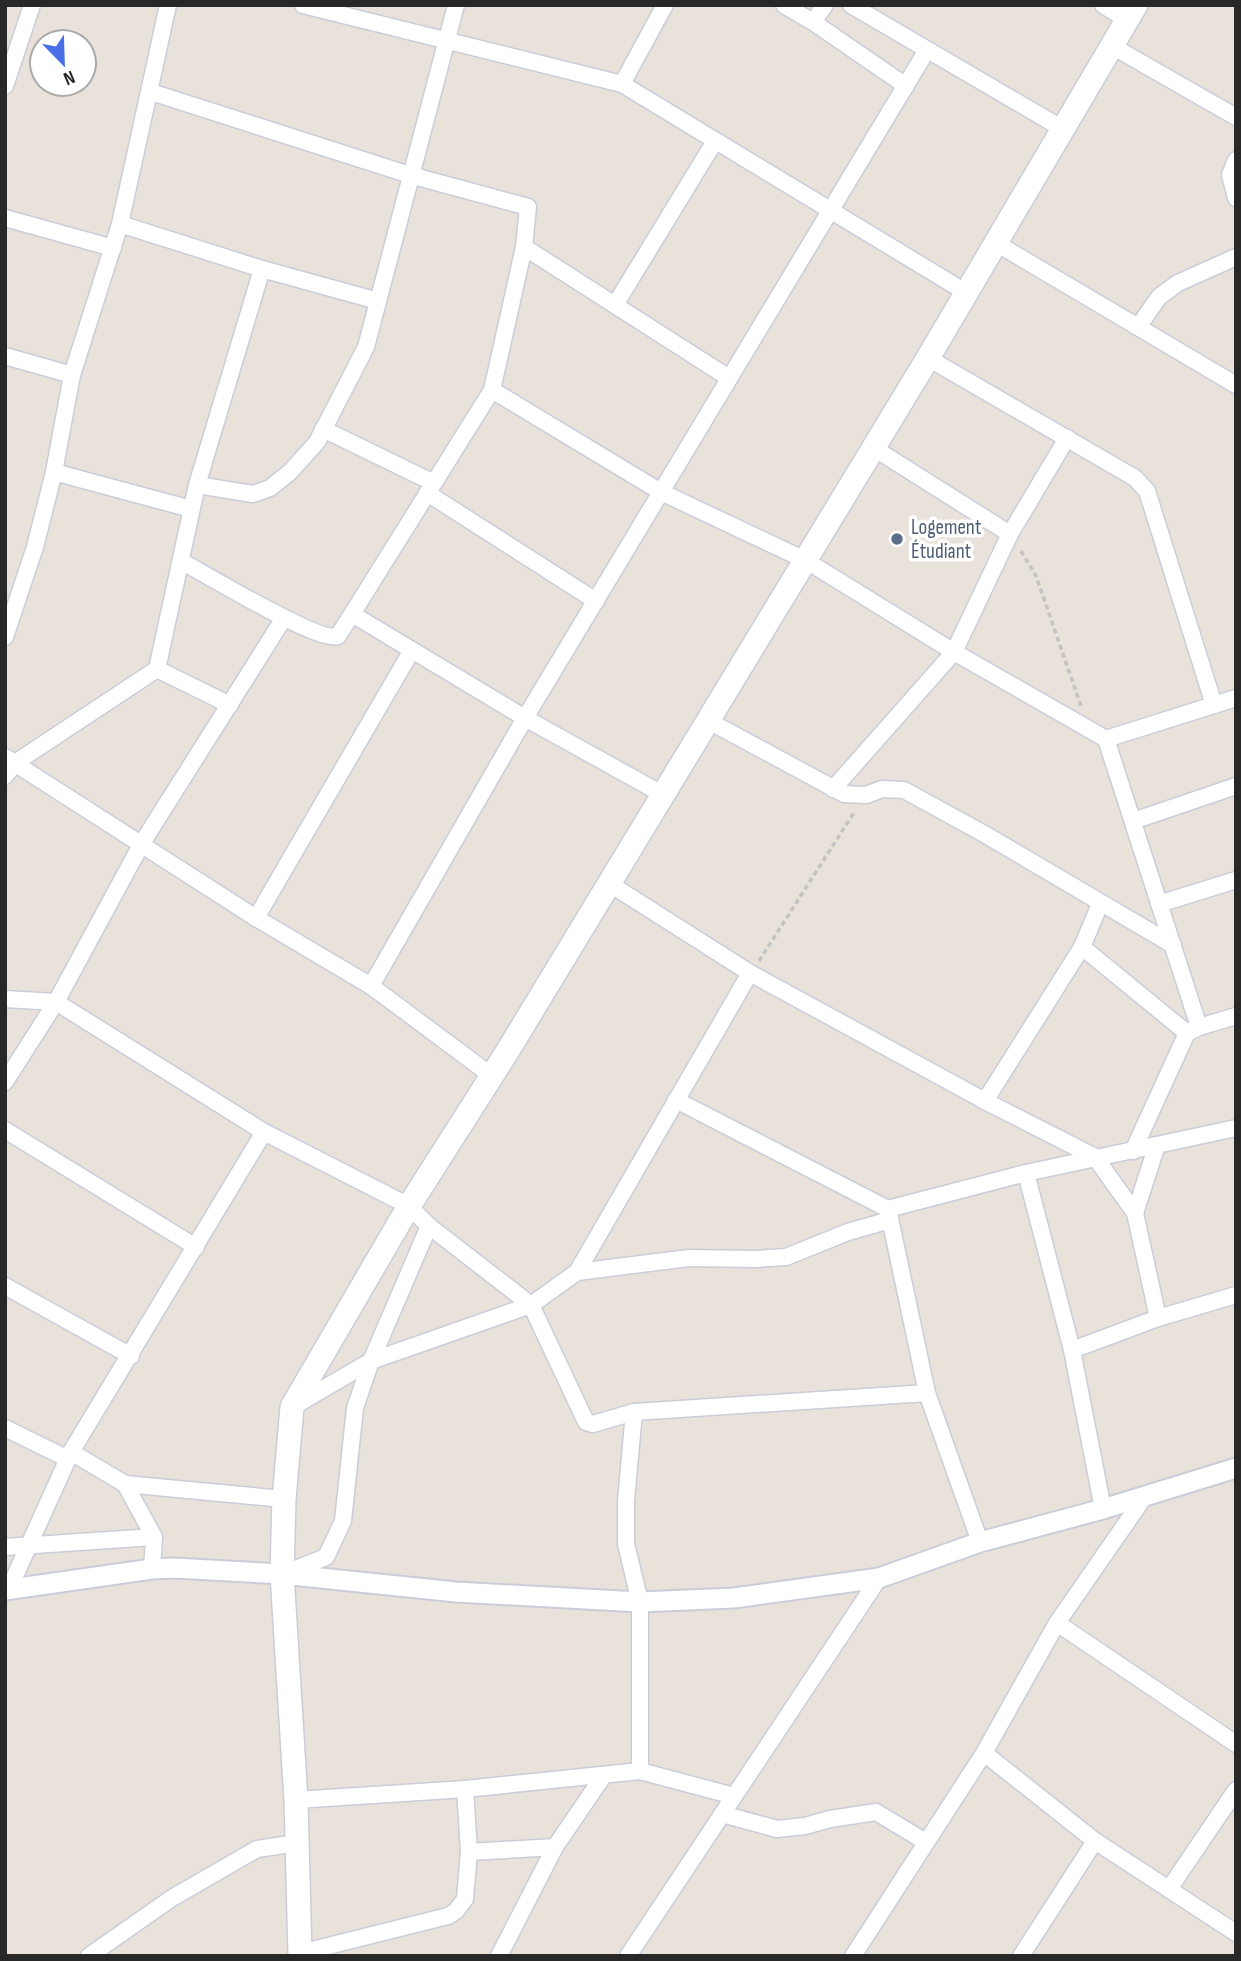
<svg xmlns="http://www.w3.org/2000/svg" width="1241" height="1961" font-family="'Sofia Sans Condensed',sans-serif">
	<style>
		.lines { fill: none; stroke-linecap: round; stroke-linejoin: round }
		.minor-casing { stroke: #cacdd9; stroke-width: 19 }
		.tertiary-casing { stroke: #cacdd9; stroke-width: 23 }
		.secondary-casing { stroke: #cacdd9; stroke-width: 26 }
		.path { stroke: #c3c3c3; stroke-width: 3.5; stroke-dasharray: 5 3.5; stroke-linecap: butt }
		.minor { stroke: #fff; stroke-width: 16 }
		.tertiary { stroke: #fff; stroke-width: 19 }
		.secondary { stroke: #fff; stroke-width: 23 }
		.service-dot { fill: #5c6f8a; stroke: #fff; stroke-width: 2.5 }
		.labels { text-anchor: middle; stroke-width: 7; stroke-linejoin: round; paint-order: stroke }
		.service-label { font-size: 21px; fill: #4e5e75; stroke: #fff; text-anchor: start }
	</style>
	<rect width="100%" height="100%" fill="#e9e2db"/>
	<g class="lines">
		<g class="minor-casing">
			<g id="minor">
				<polyline points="303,5 622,84 967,293"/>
				<polyline points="784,5 813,22 906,86"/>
				<polyline points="851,5 1063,129"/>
				<polyline points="1103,5 1127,20"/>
				<polyline points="813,22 825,5"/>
				<polyline points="1112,46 1236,117"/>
				<polyline points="622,84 665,5"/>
				<polyline points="5,86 32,5"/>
				<polyline points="151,92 410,175 528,207 524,247 492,390 352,614"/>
				<polyline points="1236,160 1230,175 1236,198"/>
				<polyline points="5,218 113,248"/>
				<polyline points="120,224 262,269 378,301"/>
				<polyline points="996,243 1236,385"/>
				<polyline points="524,247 729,378"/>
				<polyline points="615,305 715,141"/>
				<polyline points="1138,327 1159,297 1178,283 1236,257"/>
				<polyline points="5,356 72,375"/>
				<polyline points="928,358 1135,478 1147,491 1214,705"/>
				<polyline points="492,390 661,492 805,560 954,652 1106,739 1236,698"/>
				<polyline points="323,429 434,483"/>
				<polyline points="872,447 1010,534"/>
				<polyline points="54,472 191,509"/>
				<polyline points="197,485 253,494 270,488 290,472 317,442 366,347 456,5"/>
				<polyline points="427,493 596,601"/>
				<path d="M181,561C205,574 319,643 338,636L352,614L525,718L662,794"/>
				<polyline points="5,637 35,547 54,472 72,375 120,224 168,5"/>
				<polyline points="157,669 197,485 262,269"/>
				<polyline points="707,720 844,794 866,795 882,789 904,790 986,835 1173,945"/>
				<polyline points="1106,739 1199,1027"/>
				<polyline points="5,757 256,918 371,986 492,1076"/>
				<polyline points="5,776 15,763 157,669 230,705"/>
				<polyline points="833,789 954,652 1010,534 1067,438"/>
				<polyline points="1133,821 1236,786"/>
				<polyline points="610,884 750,973 985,1101 1095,1157 1135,1213 1158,1318"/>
				<polyline points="1159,904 1236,880"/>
				<polyline points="256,918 412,650"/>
				<polyline points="1082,947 1187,1033"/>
				<polyline points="371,986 525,718 927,50"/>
				<polyline points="5,999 56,1002 264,1132 409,1206 429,1226 531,1305 586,1422 593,1424 634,1412 927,1393"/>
				<polyline points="5,1082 56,1002 142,843 284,618"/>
				<polyline points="676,1100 888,1209 1026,1173 1236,1128"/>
				<polyline points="985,1101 1082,947 1100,904"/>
				<polyline points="5,1130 196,1247"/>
				<polyline points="1133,1151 1187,1033 1199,1027 1236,1016"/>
				<polyline points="1026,1173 1072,1350 1103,1509"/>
				<polyline points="888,1209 927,1393 980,1542"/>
				<polyline points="1135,1213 1157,1145"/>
				<polyline points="577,1272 689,1258 756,1259 786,1257 848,1232 890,1220"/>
				<polyline points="5,1286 131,1356"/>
				<polyline points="1072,1350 1158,1318 1236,1295"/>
				<polyline points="294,1406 371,1361 531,1305 577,1272 750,973"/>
				<polyline points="634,1412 626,1501 626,1544 640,1602 640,1771"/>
				<polyline points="5,1428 68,1459"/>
				<polyline points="71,1452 125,1484 284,1499"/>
				<polyline points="125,1484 154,1537 152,1569"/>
				<polyline points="5,1547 154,1537"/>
				<polyline points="283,1574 326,1557 343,1521 355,1408 371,1361 429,1226"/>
				<polyline points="9,1589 71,1452 264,1132"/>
				<polyline points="1057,1623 1236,1744"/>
				<polyline points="984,1753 1095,1841 1236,1933"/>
				<polyline points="296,1800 465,1789 640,1771 734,1796"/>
				<polyline points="722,1814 777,1829 805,1826 830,1819 876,1812 926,1842"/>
				<polyline points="469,1852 555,1847"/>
				<polyline points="1169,1889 1236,1790"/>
				<polyline points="300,1953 448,1916 456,1911 465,1899 469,1852 465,1789"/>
				<polyline points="89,1956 172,1898 257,1849 297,1843"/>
				<polyline points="499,1956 555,1847 604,1775"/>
				<polyline points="628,1956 879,1578"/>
				<polyline points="853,1956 984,1753 1057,1623 1145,1496"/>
				<polyline points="1021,1956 1095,1841"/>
			</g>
		</g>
		<g class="tertiary-casing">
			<polyline id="tertiary" points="5,1590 152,1569 174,1568 282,1574 456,1592 640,1602 734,1598 879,1578 980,1542 1103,1509 1236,1468"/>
		</g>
		<g class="secondary-casing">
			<polyline id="secondary" points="300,1956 296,1800 282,1574 284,1499 292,1407 409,1206 507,1052 928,358 1136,5"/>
		</g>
		<g class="path">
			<polyline points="1021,551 1036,576 1081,706"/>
			<polyline points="759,961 855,811"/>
		</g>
		<use href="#minor" class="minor"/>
		<use href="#tertiary" class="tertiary"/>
		<use href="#secondary" class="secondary"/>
	</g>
	<circle class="service-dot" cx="897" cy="539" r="7"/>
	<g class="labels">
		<g class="service-label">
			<text x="911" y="534">Logement<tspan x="911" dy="24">Étudiant</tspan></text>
		</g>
	</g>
	<rect width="1241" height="1961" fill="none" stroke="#282828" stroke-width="14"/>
	<g transform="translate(63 63) rotate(157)"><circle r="33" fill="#ffffff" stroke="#a9a9a9" stroke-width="2"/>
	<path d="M0-5L12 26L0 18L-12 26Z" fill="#496fe9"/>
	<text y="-10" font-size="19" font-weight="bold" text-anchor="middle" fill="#282828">N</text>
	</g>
</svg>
